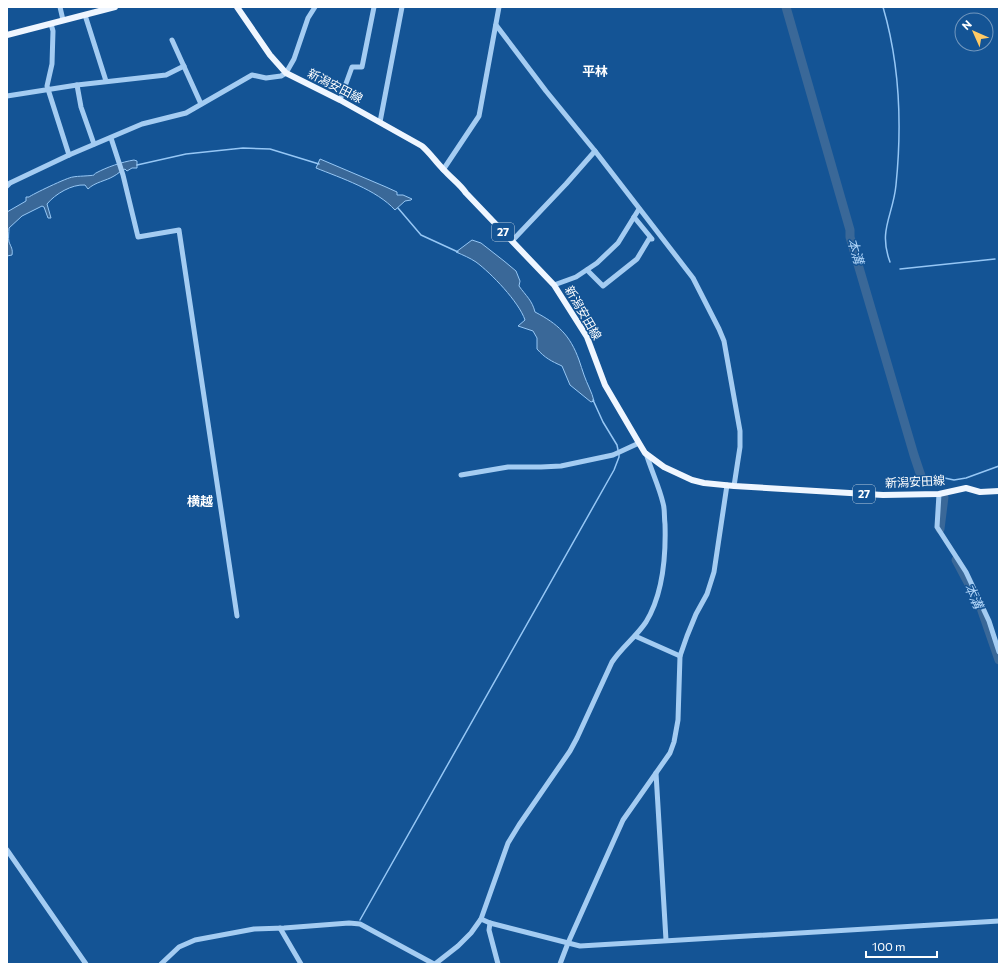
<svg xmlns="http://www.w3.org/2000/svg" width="1006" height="971" font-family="Commissioner,'Noto Sans JP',sans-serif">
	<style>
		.water { fill: #3a6898; stroke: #96c7f5 }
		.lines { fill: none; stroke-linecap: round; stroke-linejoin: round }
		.stream { stroke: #96c7f5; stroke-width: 1.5 }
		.river { stroke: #3a6898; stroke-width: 9 }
		.minor { stroke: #a4ccf2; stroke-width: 5 }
		.major { stroke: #eff6ff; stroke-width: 6 }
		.labels { text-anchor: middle; stroke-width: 3; stroke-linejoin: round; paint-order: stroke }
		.shield { fill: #145495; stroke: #b8ccdf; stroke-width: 1 }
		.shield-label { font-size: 11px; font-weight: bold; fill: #fff }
		.street-label { font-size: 12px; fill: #fff; stroke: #145495 }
		.neighbourhood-label { font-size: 13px; font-weight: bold; fill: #fff; stroke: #145495 }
		.water-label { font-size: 13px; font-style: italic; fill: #b0d5f9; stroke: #145495 }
	</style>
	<rect width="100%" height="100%" fill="#145495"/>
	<g class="water">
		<path d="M320,159L386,187L397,192V195H403L412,199L411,200L405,201L395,210C377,190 341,178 316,168Z"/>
		<path d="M134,160L137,161V168H132L127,171L125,169C120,171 118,174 114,176C106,181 95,182 88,189L85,185C72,184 55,194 47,204L51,218H48L44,207L42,206L22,216L9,228C9,232 8,238 9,242C11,247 13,249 12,255L7,256V212L26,201V197H29C31,195 68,177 73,177C77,176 91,176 94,175C95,174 95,173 96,173C107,167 122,162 134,160Z"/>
		<path d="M472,240L481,243L504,261L516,271L520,281L519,286C526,296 532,300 535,312C558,324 570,335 579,360C581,365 582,370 584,375C587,384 592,392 594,401L591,402L570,385L562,366C551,361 545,358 537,349V338L533,331L518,326L525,320C519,302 491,273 476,262C470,258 463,255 456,252Z"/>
	</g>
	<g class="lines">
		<g class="stream">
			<path d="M883,7C900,65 902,126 896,185C893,216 878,230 890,262"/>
			<polyline points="137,165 186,154 243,148 270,149 319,164"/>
			<polyline points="398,208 421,235 458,252"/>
			<polyline points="900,269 995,259"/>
			<polyline points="593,400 603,422 617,445 618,450"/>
			<polyline points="922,479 935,476 954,480 966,478 999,466"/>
			<polyline points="360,920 614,470 619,457 619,454"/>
		</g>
		<g class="river">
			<polyline points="786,7 850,230 850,237 914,455 922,479 939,482"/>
			<polyline points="940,529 944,497"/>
			<polyline points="956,560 972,590"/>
			<polyline points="981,608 999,660"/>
		</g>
		<g class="minor">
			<polyline points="60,7 63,20"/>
			<polyline points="85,15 106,81"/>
			<polyline points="51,24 53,31 52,64 47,86 69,155"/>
			<polyline points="496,25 546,91 595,151 693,278 719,329 724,341 740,431 740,447 734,486"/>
			<polyline points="172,40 201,104"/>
			<polyline points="77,85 81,107 94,144"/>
			<polyline points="7,96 77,85 166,75 184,66"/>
			<polyline points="340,100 352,67 362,67 374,7"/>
			<polyline points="380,122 402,7"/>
			<polyline points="111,138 123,175 138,237 179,230 237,616"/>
			<polyline points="443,170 479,116 499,7"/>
			<polyline points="7,186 10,183 69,155 142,124 186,113 252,75 266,78 281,76 286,73 294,59 308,18 315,7"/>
			<polyline points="512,241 566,184 595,151"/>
			<polyline points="587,270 603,286 637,259 649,239 652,239 634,217"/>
			<polyline points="554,285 576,277 597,263 618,243 639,209"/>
			<polyline points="461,475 508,467 541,467 561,466 613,455 639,443"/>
			<polyline points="939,494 937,527 966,572 989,621 999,652"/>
			<polyline points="635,636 680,656"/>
			<polyline points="656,773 666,940"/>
			<polyline points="7,850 86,964"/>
			<polyline points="481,919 490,923 580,946 999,921"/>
			<polyline points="490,923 489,930 498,964"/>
			<polyline points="280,928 301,964"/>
			<polyline points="161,964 179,947 195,940 254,929 284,928 349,923 360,924 434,964"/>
			<path d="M435,964L458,946L471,933L481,919L508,843L519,825L570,751L577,738L612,662C622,647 636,637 646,622C663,594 666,556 665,524C664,517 665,509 663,503C659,486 651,470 646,453"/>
			<polyline points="560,964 568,943 623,820 670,753 674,742 678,720 680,656 687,636 696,614 707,594 714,572 727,485"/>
		</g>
		<g class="major">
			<path d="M237,7L270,55L286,73L340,100L422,146C430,153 436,162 444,170C451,178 460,184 466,193L554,285L587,337L605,385L639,443L645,453L664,467L692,480L704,483L734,486L883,495L939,494L966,488L980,492L999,491"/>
			<polyline points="7,35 115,7"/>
		</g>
	</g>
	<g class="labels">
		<g class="shield">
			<rect x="492" y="223" width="22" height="18" rx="3"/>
			<rect x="853" y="485" width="22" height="18" rx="3"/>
		</g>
		<g class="shield-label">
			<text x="503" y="236">27</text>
			<text x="864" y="498">27</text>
		</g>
		<g class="street-label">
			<text transform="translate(335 86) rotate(27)" y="4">新潟安田線</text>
			<text transform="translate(583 313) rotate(60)" y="4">新潟安田線</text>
			<text transform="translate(915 482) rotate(-3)" y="4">新潟安田線</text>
		</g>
		<g class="neighbourhood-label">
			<text x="595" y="76">平林</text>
			<text x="200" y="506">横越</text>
		</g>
		<g class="water-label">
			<text transform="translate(856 251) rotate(74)" y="5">本溝</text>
			<text transform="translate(974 596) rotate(65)" y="5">本溝</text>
		</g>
	</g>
	<rect width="1006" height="971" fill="none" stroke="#ffffff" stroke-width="16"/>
	<g transform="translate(974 32) rotate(315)"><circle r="19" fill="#145495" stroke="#7298bf"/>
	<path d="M0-3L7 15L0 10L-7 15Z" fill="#ffca65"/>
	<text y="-6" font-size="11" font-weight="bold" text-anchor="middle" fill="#ffffff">N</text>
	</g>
	<path d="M866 951v6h71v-6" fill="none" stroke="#ffffff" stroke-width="2"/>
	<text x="872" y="951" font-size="12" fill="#ffffff" stroke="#145495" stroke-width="3" paint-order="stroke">100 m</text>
</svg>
